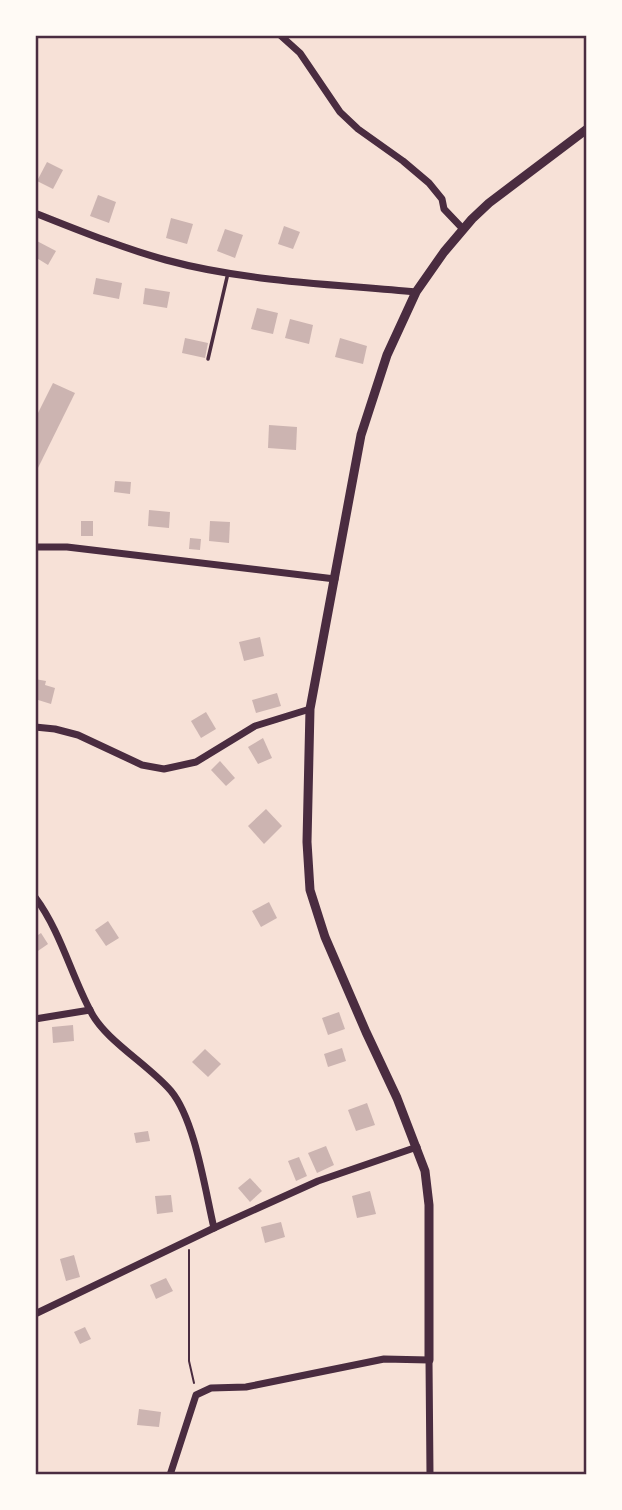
<svg xmlns="http://www.w3.org/2000/svg" width="622" height="1510" font-family="'Exo 2',sans-serif">
	<style>
		.building { fill: #ccb4b1 }
		.lines { fill: none; stroke-linecap: round; stroke-linejoin: round }
		.path { stroke: #4a2c40; stroke-width: 2 }
		.service { stroke: #4a2c40; stroke-width: 3.5 }
		.minor { stroke: #4a2c40; stroke-width: 7 }
		.tertiary { stroke: #4a2c40; stroke-width: 9 }
		.neatline { fill: none; stroke: #4a2c40; stroke-width: 2.5 }
	</style>
	<rect width="100%" height="100%" fill="#f7e1d7"/>
	<g class="building">
		<polygon points="47,162 63,170 53,189 37,181"/>
		<polygon points="98,195 116,202 109,223 90,216"/>
		<polygon points="171,218 193,224 187,244 166,238"/>
		<polygon points="284,226 300,232 293,249 278,244"/>
		<polygon points="225,229 243,235 235,258 217,251"/>
		<polygon points="35,240 56,251 48,265 35,257"/>
		<polygon points="96,278 122,283 119,299 93,294"/>
		<polygon points="145,288 170,292 167,308 143,304"/>
		<polygon points="257,308 278,313 273,334 251,329"/>
		<polygon points="290,319 313,325 309,344 285,338"/>
		<polygon points="185,338 208,343 205,358 182,353"/>
		<polygon points="340,338 367,346 363,364 335,357"/>
		<polygon points="53,383 75,393 35,474 35,419"/>
		<polygon points="269,425 297,427 296,450 268,448"/>
		<polygon points="115,481 131,482 130,494 114,492"/>
		<polygon points="149,510 170,512 169,528 148,526"/>
		<rect x="81" y="521" width="12" height="15"/>
		<polygon points="210,521 230,522 229,543 209,541"/>
		<polygon points="190,538 201,539 200,550 189,549"/>
		<polygon points="260,637 264,656 244,661 239,642"/>
		<polygon points="35,679 46,681 45,685 55,688 51,704 35,699"/>
		<polygon points="277,693 281,706 256,713 252,700"/>
		<polygon points="206,712 216,729 201,738 191,721"/>
		<polygon points="263,738 272,758 258,764 248,747"/>
		<polygon points="220,761 235,778 226,786 211,770"/>
		<polygon points="266,809 282,826 264,844 248,826"/>
		<polygon points="269,902 277,918 261,927 252,911"/>
		<polygon points="108,921 119,938 106,946 95,930"/>
		<polygon points="41,933 48,944 35,953 35,937"/>
		<polygon points="339,1012 345,1029 328,1035 322,1018"/>
		<polygon points="73,1025 74,1041 53,1043 52,1027"/>
		<polygon points="342,1048 346,1061 328,1067 324,1054"/>
		<polygon points="205,1049 221,1064 208,1077 192,1062"/>
		<polygon points="367,1103 375,1125 356,1131 348,1110"/>
		<polygon points="148,1131 150,1141 136,1143 134,1133"/>
		<polygon points="326,1146 334,1165 317,1173 308,1153"/>
		<polygon points="299,1157 307,1176 296,1181 288,1161"/>
		<polygon points="250,1178 262,1191 250,1202 238,1188"/>
		<polygon points="370,1191 376,1214 357,1218 352,1196"/>
		<polygon points="171,1195 173,1212 157,1214 155,1196"/>
		<polygon points="281,1222 285,1237 265,1243 261,1227"/>
		<polygon points="74,1255 80,1277 66,1281 60,1259"/>
		<polygon points="166,1278 173,1291 156,1299 150,1285"/>
		<polygon points="85,1327 91,1339 80,1344 74,1332"/>
		<polygon points="139,1409 161,1412 159,1427 137,1425"/>
	</g>
	<g class="lines">
		<polyline class="path" points="189,1250 189,1361 194,1383"/>
		<polyline class="service" points="208,359 228,273"/>
		<g class="minor">
			<polyline points="280,35 300,53 340,112 358,129 403,161 429,183 442,199 444,209 463,229"/>
			<path d="M35,213C78,230 122,248 166,260C247,282 333,284 416,292"/>
			<polyline points="35,547 67,547 335,579"/>
			<polyline points="35,727 55,729 78,735 142,765 164,769 196,762 255,726 310,709"/>
			<path d="M35,897C61,932 71,975 91,1012C105,1040 149,1065 171,1091C195,1120 205,1190 214,1228"/>
			<polyline points="35,1019 90,1010"/>
			<polyline points="35,1314 214,1228 318,1181 417,1147"/>
			<polyline points="170,1475 196,1395 211,1388 246,1387 384,1359 429,1360 430,1475"/>
		</g>
		<polyline class="tertiary" points="429,1360 429,1205 425,1171 397,1098 366,1032 325,937 310,890 307,842 310,709 361,435 387,355 416,292 444,252 472,219 489,203 587,129"/>
	</g>
	<rect width="622" height="1510" fill="none" stroke="#fffaf5" stroke-width="74"/>
	<rect x="37" y="37" width="548" height="1436" class="neatline"/>
</svg>
